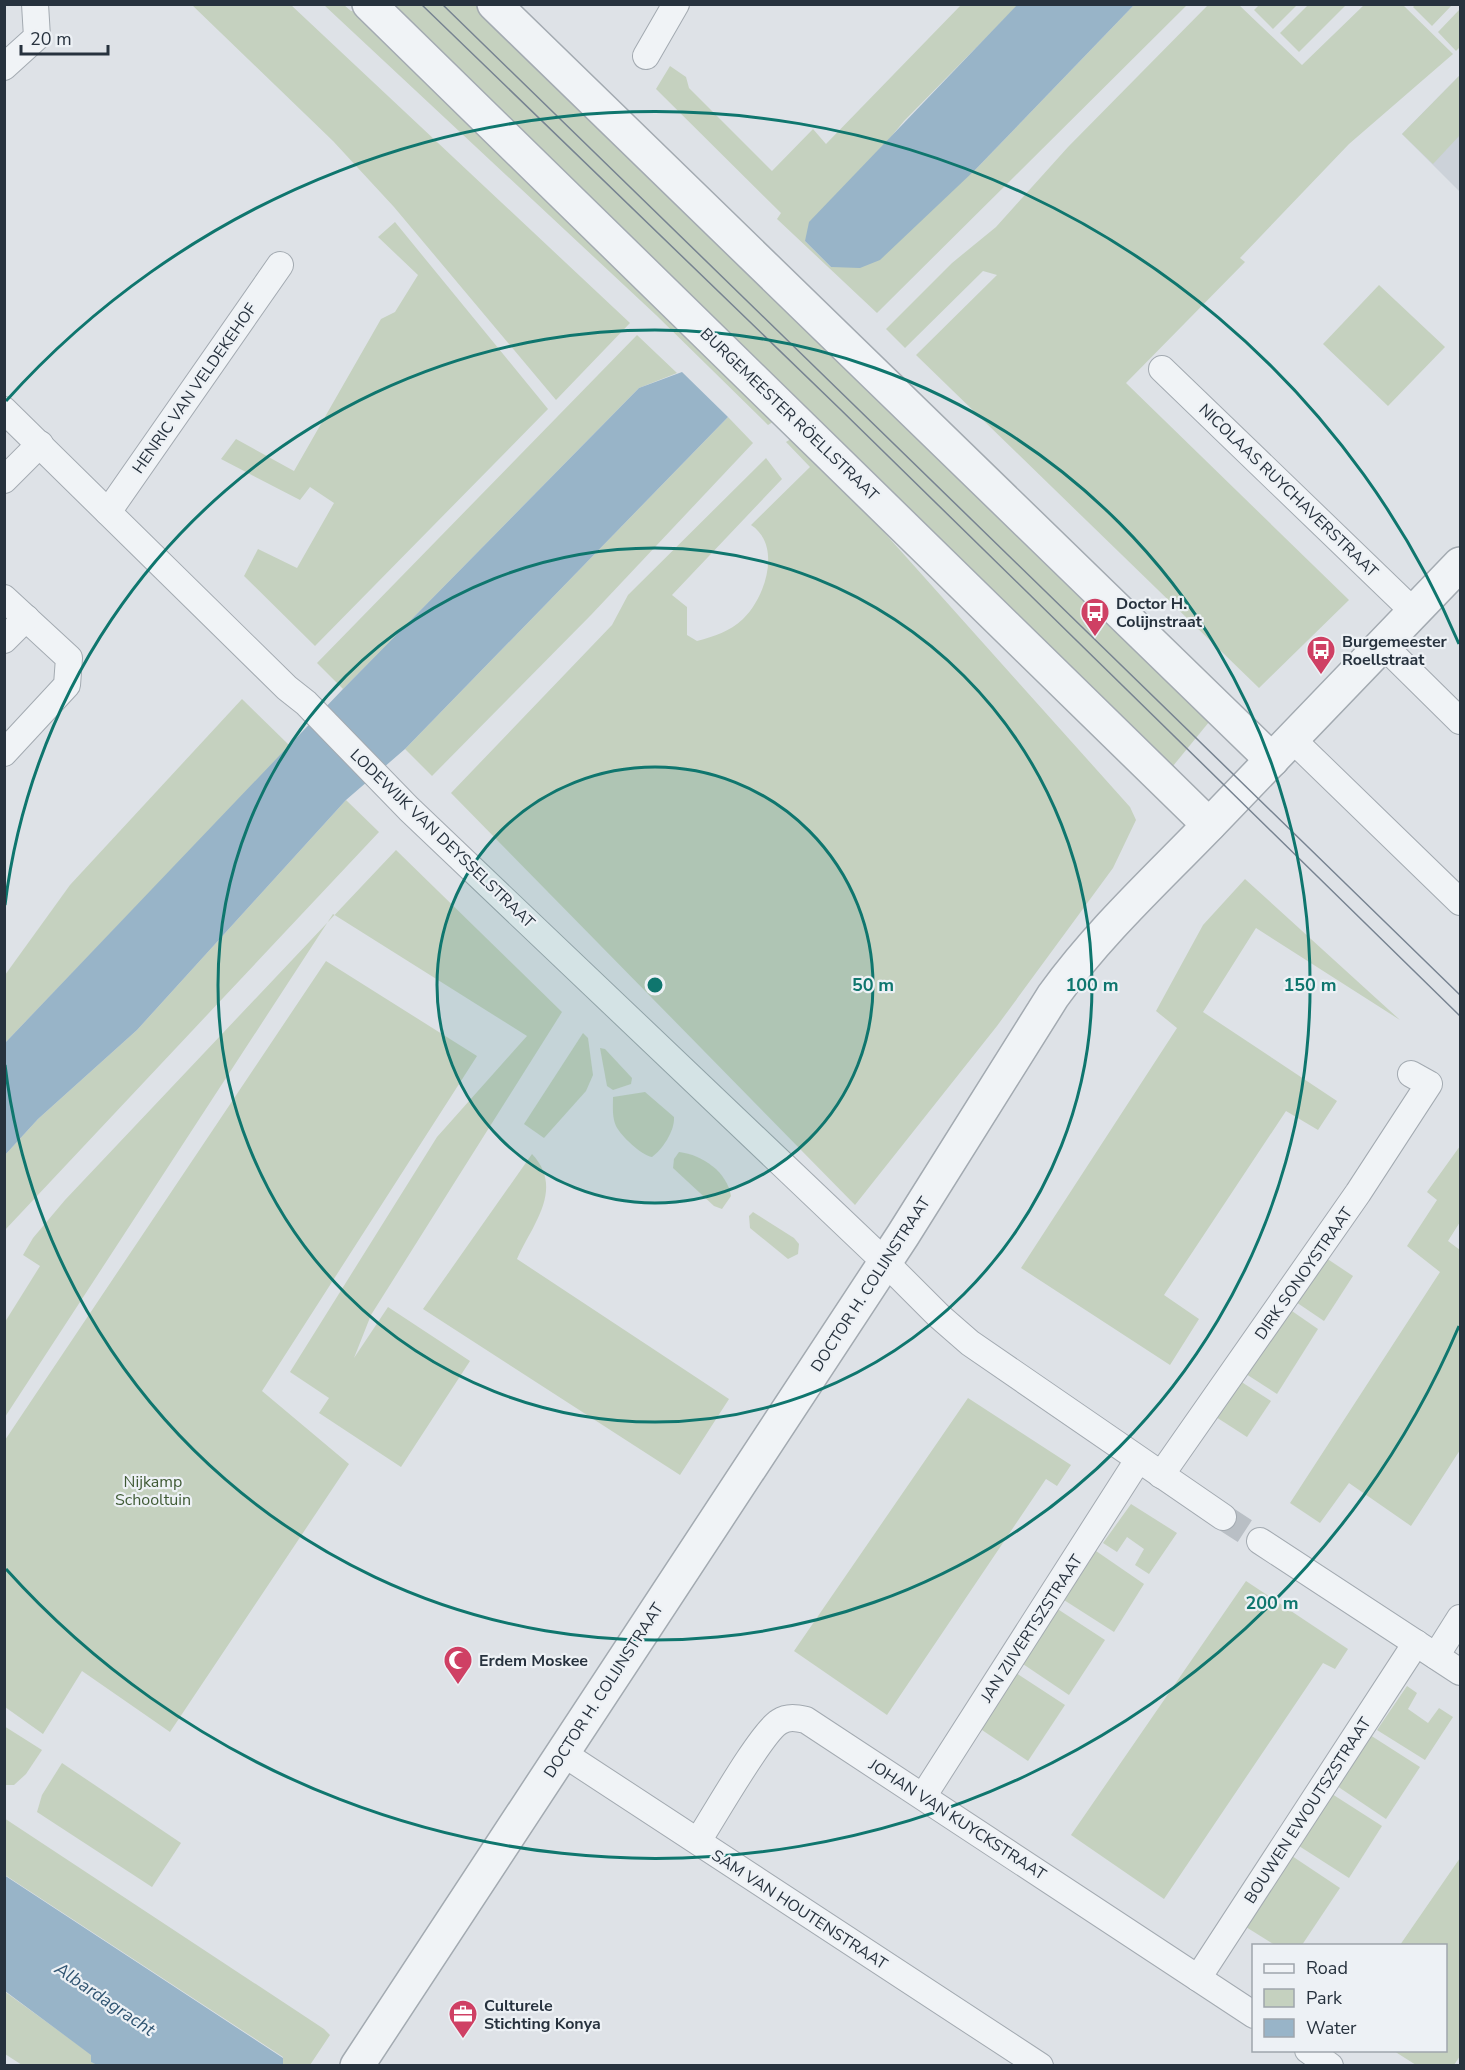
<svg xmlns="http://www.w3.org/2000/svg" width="1465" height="2070" font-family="'Nunito Sans',sans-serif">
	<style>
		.built { fill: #ccd2d9 }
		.green { fill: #c5d1bf }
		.water { fill: #98b4c8 }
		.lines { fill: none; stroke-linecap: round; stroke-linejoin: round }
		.minor-tunnel { stroke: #b9bfc5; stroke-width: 26; stroke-dasharray: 26 13; stroke-linecap: butt }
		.minor-casing { stroke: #a3aab1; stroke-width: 28 }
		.tertiary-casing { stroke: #a3aab1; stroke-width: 36 }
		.minor { stroke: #f0f3f6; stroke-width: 26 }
		.tertiary { stroke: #f0f3f6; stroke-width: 33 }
		.tram { stroke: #778391; stroke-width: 1.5 }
		.ring { fill: none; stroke: #0f766e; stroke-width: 3 }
		.labels { text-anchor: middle; stroke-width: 4.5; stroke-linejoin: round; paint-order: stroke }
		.street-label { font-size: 16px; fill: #27323e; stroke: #edf1f5 }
		.poi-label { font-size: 16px; font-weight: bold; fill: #27323e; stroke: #edf1f5; text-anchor: start }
		.park-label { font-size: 16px; fill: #3f5a34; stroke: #edf1f5 }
		.water-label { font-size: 18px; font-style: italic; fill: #315572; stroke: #edf1f5 }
		.centre { fill: #0f766e; stroke: #edf1f5; stroke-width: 3 }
		.ring-label { font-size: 18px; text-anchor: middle; font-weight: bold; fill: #0f766e; stroke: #edf1f5; stroke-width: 4.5; stroke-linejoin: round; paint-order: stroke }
	</style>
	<rect width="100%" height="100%" fill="#dee2e7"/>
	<polygon class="built" points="1460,75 1460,192 1402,134"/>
	<g class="green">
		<polygon points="1309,4 1346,5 1299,52 1280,33"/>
		<polygon points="192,5 291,5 630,323 556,400 394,207 333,141"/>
		<polygon points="324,5 344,5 351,11 362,12 779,418 768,425 656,315"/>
		<polygon points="381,5 485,5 599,115 1209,722 1164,777"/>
		<polygon points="961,5 1018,5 904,121 805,241 831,267 975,170 1134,5 1187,5 877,313 777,219 781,213 656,89 670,66 686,77 689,88 772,171 813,129 826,144"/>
		<polygon points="1208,5 1239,5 1302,65 1364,5 1403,5 1453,54 1349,144 1240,258 1245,262 1126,383 1349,600 1259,688 916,355 997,275 983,271 905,348 886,329 952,263 996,227 1068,147"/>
		<polygon points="1259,5 1259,4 1297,5 1273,29 1254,10"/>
		<polygon points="1415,5 1415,4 1452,5 1432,26 1413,7"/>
		<polygon points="1460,9 1460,47 1456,51 1438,32"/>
		<polygon points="1460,75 1460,135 1433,164 1402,134"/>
		<polygon points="395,222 548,409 315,646 244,576 258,549 297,568 334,503 310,487 300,500 221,459 236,439 294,471 381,319 395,312 418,275 378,237"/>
		<polygon points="1379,285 1445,347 1388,406 1323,344"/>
		<polygon points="637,335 677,373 639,388 343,689 317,663"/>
		<polygon points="728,417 753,443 591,615 432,776 405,749"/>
		<path d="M797,435L1130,807L1136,820L1113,868L997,1026L855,1205L451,793L612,625L628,595L766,458L782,479L672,595L687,607V635L697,641C715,636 729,632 743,619C766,597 782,545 751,525L810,467L786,442Z"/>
		<polygon points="242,699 290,746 5,1043 5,975 70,885"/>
		<polygon points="346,800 379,832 5,1230 5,1155 38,1119 137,1030"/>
		<polygon points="396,850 562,1012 371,1315 354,1358 388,1307 470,1361 401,1467 319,1413 329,1398 290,1372 437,1137 527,1036 333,914 5,1417 5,1322 40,1266 23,1255 33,1238 65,1200"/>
		<polygon points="1245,879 1400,1020 1256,928 1203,1012 1337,1101 1318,1130 1286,1111 1164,1295 1199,1319 1170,1365 1021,1268 1177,1028 1156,1011 1203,925"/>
		<polygon points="326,961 477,1056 262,1391 349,1464 170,1732 82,1671 43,1734 5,1707 5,1440"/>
		<polygon points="583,1033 588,1038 593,1075 586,1091 544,1138 524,1124"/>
		<polygon points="600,1048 605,1049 632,1078 631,1084 613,1090 607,1086"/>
		<path d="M645,1092L674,1117C675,1131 662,1150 652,1157C641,1155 621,1136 616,1126C612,1117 613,1107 613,1097Z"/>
		<polygon points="1460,1146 1460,1222 1448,1241 1460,1250 1460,1450 1411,1526 1349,1483 1320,1523 1290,1503 1440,1272 1407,1246 1437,1200 1427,1192"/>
		<path d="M679,1152C703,1155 727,1172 731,1196L722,1209L714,1206L673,1168L674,1159Z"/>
		<path d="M532,1154C565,1189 532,1225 517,1259L729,1399L680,1475L423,1309Z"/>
		<polygon points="753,1212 794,1238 799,1244 798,1254 788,1259 750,1228 749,1216"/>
		<polygon points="1323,1256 1353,1276 1324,1321 1293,1300"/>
		<polygon points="1289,1309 1318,1329 1277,1394 1246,1374"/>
		<polygon points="1240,1381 1271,1401 1247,1437 1216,1417"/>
		<polygon points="968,1398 1071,1465 1057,1486 1046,1479 887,1715 794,1651"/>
		<polygon points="1131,1504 1177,1533 1149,1574 1135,1565 1144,1549 1127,1537 1117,1552 1103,1543"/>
		<polygon points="1096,1551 1144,1584 1114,1632 1064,1600"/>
		<polygon points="1246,1581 1348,1649 1335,1669 1323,1663 1164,1899 1071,1835"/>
		<polygon points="1056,1608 1105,1640 1069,1695 1020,1662"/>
		<polygon points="1016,1673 1065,1705 1028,1761 979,1728"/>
		<polygon points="1407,1686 1417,1693 1408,1709 1428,1723 1439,1708 1453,1717 1425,1760 1377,1730"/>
		<polygon points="4,1726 42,1750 26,1774 14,1785 5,1785"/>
		<polygon points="1370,1735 1420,1767 1386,1819 1337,1786"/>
		<polygon points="62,1763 181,1843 152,1887 37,1812 42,1795"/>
		<polygon points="1332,1794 1382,1826 1349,1878 1299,1846"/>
		<polygon points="4,1818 324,2029 330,2035 310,2065 283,2065 283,2057 5,1875"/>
		<polygon points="1292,1856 1340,1888 1302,1945 1275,1945 1246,1927"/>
		<polygon points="1460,1858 1460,2056 1454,2065 1416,2065 1394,2051 1446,2050 1446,1946 1400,1945"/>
		<polygon points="4,1991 92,2055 91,2062 99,2065 22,2065 5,2054"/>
	</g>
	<g class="water">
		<polygon points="1018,4 1134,5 975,170 880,260 860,268 831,267 805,241 809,222"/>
		<polygon points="682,372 728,417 405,749 346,800 137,1030 38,1119 5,1155 5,1043 343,689 639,388"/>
		<polygon points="4,1875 283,2058 283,2065 99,2066 91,2062 91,2055 5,1991"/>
	</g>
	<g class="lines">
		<polyline class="minor-tunnel" points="1223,1517 1260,1541"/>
		<g class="minor-casing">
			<g id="minor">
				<polyline points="646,56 676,4"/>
				<polyline points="4,67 37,37 35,4"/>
				<polyline points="1162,369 1414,612"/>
				<polyline points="4,410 287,688 306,703 409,809 885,1262 939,1316 970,1343 1223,1517"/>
				<polyline points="4,480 40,444"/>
				<polyline points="108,512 280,265"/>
				<polyline points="4,598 69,658 67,685 4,753"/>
				<polyline points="4,640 26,618"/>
				<polyline points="1383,645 1460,721"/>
				<polyline points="1292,739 1460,902"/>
				<polyline points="1161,1475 1358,1193 1429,1084 1411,1074"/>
				<polyline points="1260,1541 1460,1672"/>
				<polyline points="1436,1656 1460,1618"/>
				<polyline points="561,1752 1040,2066"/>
				<polyline points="924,1795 1138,1460"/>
				<path d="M698,1841C713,1818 761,1733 779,1722C788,1716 797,1718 806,1720L1254,2015"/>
				<polyline points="1198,1978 1416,1643"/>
				<polyline points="1308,2050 1330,2066"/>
			</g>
		</g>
		<g class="tertiary-casing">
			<g id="tertiary">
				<polyline points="369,4 1209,825"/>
				<polyline points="494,4 1272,760"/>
				<path d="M357,2066L903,1235L1053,996C1100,931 1156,880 1212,822C1295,736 1378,650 1460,564"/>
			</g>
		</g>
		<use href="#minor" class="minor"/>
		<use href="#tertiary" class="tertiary"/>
		<g class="tram">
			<polyline points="421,4 840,409 1460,1016"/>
			<polyline points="442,4 1460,995"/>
		</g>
	</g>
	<circle cx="655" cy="985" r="218" fill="#0f766e" fill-opacity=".12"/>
	<g class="ring">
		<circle cx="655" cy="985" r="218"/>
		<circle cx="655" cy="985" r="437"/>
		<path d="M5 905A655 655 0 1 1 5 1065"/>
		<path d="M1459 1326A873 873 0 0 1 6 1569M6 401A873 873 0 0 1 1459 644"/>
	</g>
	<defs>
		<g id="bus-pin" transform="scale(1.5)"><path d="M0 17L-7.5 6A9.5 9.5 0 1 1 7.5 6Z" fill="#cf4064" stroke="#edf1f5"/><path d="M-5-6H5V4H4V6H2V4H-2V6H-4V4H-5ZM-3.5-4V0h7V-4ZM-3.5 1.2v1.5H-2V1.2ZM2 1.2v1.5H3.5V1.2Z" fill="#fff"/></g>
		<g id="mosque-pin" transform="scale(1.5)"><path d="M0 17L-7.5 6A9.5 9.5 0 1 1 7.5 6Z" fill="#cf4064" stroke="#edf1f5"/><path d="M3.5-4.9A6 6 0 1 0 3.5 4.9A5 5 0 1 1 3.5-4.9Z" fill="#fff"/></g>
		<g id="office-pin" transform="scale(1.5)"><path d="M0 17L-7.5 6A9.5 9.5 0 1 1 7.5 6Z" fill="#cf4064" stroke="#edf1f5"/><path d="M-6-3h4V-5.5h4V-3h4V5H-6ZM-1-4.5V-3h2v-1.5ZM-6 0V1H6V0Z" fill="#fff"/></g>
	</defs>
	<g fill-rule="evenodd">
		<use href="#bus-pin" x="1095" y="612"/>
		<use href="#bus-pin" x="1321" y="650"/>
		<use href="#mosque-pin" x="458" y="1660"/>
		<use href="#office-pin" x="463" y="2014"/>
	</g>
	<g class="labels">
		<g class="street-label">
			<text transform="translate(194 388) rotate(-55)" y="6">HENRIC VAN VELDEKEHOF</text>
			<text transform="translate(790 414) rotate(44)" y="6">BURGEMEESTER RÖELLSTRAAT</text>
			<text transform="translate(1289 490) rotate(44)" y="6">NICOLAAS RUYCHAVERSTRAAT</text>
			<text transform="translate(443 838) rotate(44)" y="6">LODEWIJK VAN DEYSSELSTRAAT</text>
			<text transform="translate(1303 1273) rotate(-55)" y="6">DIRK SONOYSTRAAT</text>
			<text transform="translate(870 1284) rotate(-57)" y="6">DOCTOR H. COLIJNSTRAAT</text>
			<text transform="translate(1031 1628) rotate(-57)" y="6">JAN ZIJVERTSZSTRAAT</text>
			<text transform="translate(603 1690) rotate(-57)" y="6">DOCTOR H. COLIJNSTRAAT</text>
			<text transform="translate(1307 1810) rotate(-57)" y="6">BOUWEN EWOUTSZSTRAAT</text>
			<text transform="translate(958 1819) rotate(33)" y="6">JOHAN VAN KUYCKSTRAAT</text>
			<text transform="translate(800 1909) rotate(33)" y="6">SAM VAN HOUTENSTRAAT</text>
		</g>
		<g class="poi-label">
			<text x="1116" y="609">Doctor H.<tspan x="1116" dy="18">Colijnstraat</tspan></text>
			<text x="1342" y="647">Burgemeester<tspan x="1342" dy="18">Roellstraat</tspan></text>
			<text x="479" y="1666">Erdem Moskee</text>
			<text x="484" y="2011">Culturele<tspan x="484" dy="18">Stichting Konya</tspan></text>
		</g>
		<g class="park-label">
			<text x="153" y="1487">Nijkamp<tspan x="153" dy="18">Schooltuin</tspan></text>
		</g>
		<g class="water-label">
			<text transform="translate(105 1999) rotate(34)" y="6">Albardagracht</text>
		</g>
	</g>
	<circle cx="655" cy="985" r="9" class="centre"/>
	<g class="ring-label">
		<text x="873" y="991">50 m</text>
		<text x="1092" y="991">100 m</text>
		<text x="1310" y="991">150 m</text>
		<text x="1272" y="1609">200 m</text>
	</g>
	<rect width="1465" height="2070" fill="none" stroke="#27323e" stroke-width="12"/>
	<rect x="1252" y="1944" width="195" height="108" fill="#edf1f5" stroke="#9ea5ac" stroke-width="1.5"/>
	<rect x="1264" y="1964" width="30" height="9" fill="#f0f3f6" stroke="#9ea5ac" stroke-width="1.5"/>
	<text x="1306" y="1974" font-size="18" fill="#27323e">Road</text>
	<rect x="1264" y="1989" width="30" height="18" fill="#c5d1bf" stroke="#9ea5ac" stroke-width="1.5"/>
	<text x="1306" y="2004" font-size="18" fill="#27323e">Park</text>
	<rect x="1264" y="2019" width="30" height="18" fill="#98b4c8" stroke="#9ea5ac" stroke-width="1.5"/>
	<text x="1306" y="2034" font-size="18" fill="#27323e">Water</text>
	<path d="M21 45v9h87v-9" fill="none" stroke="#27323e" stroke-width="3"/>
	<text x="30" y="45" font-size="18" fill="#27323e" stroke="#edf1f5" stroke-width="4.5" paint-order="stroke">20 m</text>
</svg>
